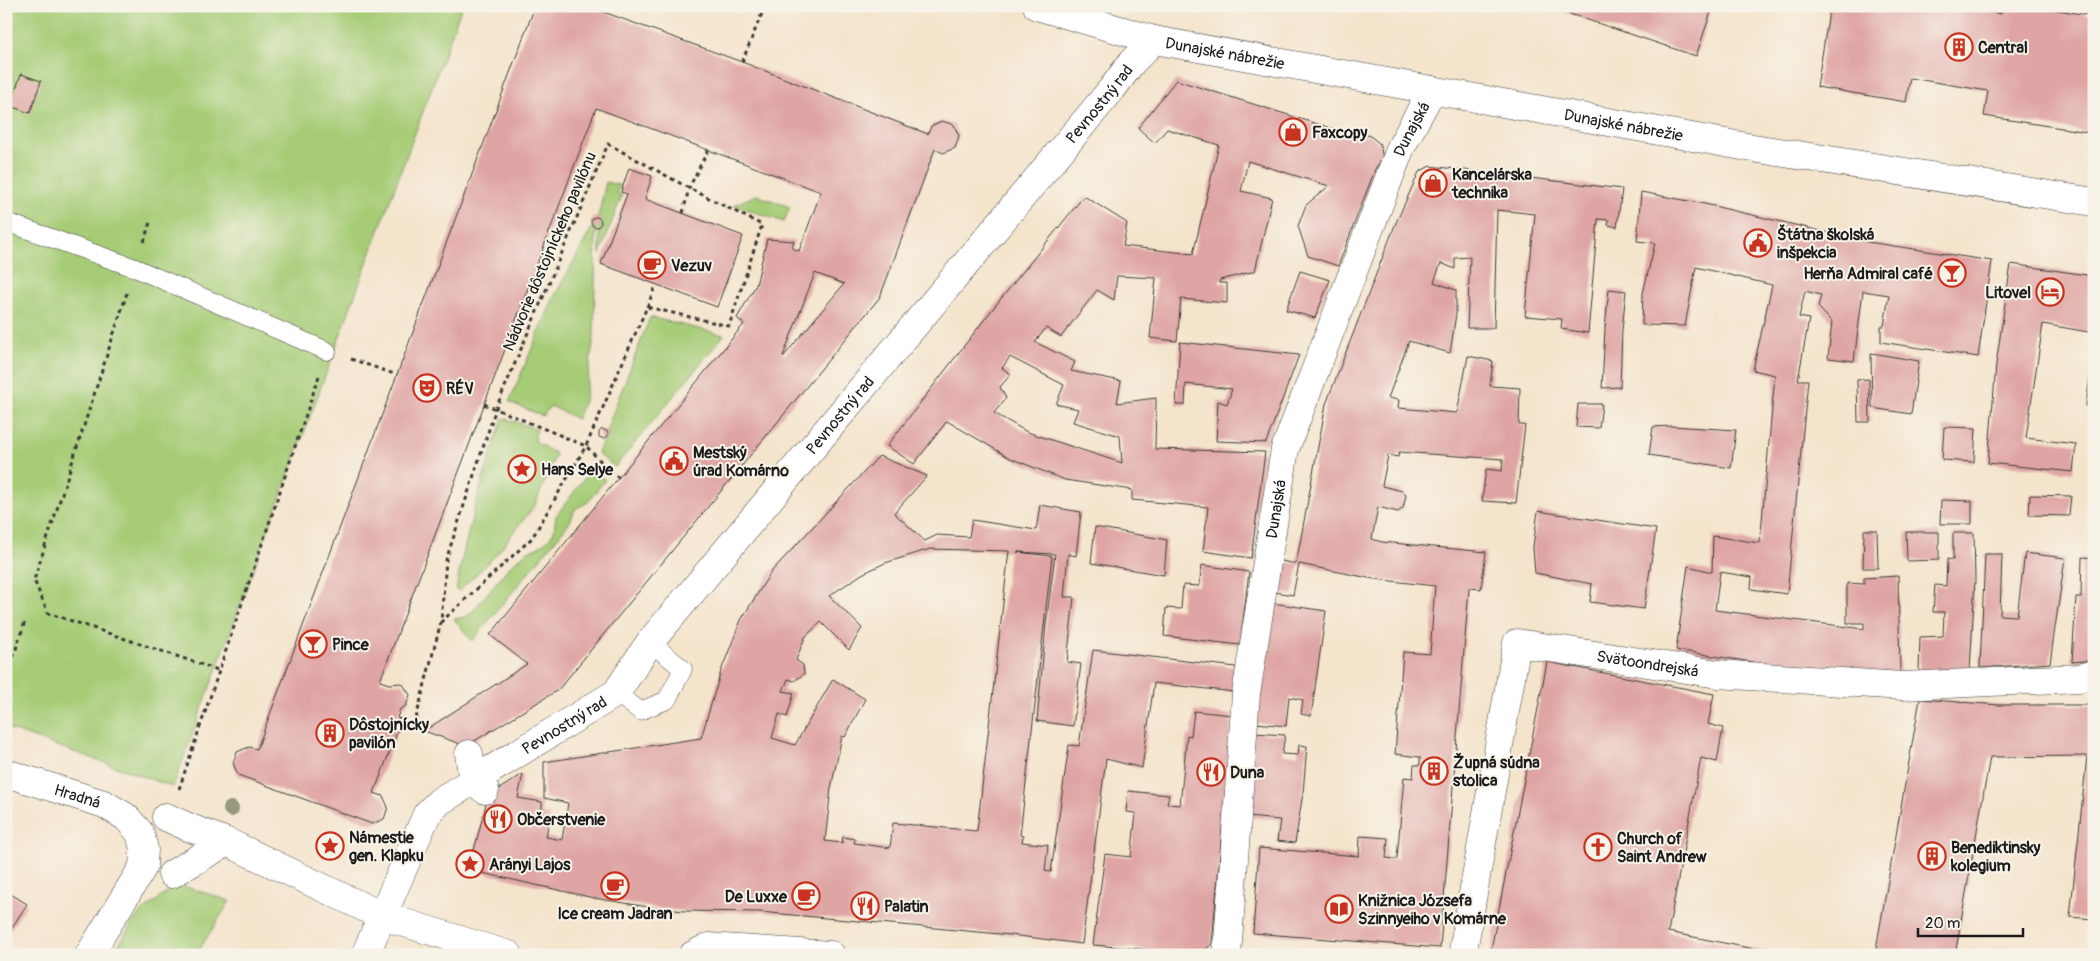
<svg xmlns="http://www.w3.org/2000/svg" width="2100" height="961" font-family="Pangolin,sans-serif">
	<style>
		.green { fill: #a6cc76; stroke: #617449 }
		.building { fill: #dfa5a4; fill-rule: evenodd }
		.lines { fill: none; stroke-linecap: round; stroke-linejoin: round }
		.lane-casing { stroke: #3c3a36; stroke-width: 19 }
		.street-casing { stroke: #3c3a36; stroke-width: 29 }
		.path { stroke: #3c3a36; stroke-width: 3; stroke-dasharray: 4 4; stroke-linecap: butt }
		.lane { stroke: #fff; stroke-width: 18 }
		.street { stroke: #fff; stroke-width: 28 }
		.tree { fill: #98987d }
		.labels { text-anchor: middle; stroke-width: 4; stroke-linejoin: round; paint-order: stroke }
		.poi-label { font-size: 16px; font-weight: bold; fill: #1c1c1c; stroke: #f7f3e8; text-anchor: start }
		.street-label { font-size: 16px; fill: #1c1c1c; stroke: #f7f3e8 }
	</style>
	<rect width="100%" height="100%" fill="#f7f3e8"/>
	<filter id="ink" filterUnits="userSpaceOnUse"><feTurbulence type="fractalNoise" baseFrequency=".02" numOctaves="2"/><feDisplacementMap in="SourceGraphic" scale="10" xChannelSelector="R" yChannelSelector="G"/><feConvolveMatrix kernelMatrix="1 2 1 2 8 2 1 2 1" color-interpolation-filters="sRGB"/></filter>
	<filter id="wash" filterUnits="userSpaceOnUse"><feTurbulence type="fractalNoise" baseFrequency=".0096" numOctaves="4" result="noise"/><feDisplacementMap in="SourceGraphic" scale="20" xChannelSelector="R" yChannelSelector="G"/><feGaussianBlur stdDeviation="1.12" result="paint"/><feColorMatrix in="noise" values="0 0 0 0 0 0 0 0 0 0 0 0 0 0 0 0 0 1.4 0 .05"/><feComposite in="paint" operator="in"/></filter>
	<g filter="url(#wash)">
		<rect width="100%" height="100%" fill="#f4e4cc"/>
		<g class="green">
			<polygon points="6,6 462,6 173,787 6,728"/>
			<polygon points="606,182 619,185 617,193 622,195 600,254 599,226 601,222 598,217"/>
			<polygon points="756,195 790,207 784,222 734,205"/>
			<polygon points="593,226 596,227 594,335 585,398 577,419 553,407 549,407 543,416 509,402 554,297"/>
			<polygon points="650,317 724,335 615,467 598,454 603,440 607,440 609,436 607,428"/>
			<path d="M503,418L537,429L535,436L536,442L556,454L535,505L495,556L459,591L456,590C466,531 484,474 503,418Z"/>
			<polygon points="592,468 605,480 588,502 575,509 570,522 472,641 454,619 465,617 472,612 509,567 528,551 537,548 549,539 554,531 556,516"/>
			<polygon points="177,884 230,901 196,955 112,955 137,916"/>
		</g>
		<g id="blocks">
			<g class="building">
				<path d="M535,6H587L742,62L928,134L931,126L942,121L954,125L959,136L955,148L943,153L935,149L880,297L558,690L466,746L424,731L527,664L490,635L744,324L737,318L756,285L767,239L794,241L792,248L799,251L821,192L596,108L380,681L389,684L402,683L410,695L406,706L400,709L397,718L402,719L374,793L383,796L388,807L384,819L372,824L238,775L233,763L237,752L249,747L257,749ZM815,273L844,284L784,356H783Z"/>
				<polygon points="1238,6 1257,6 1255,12"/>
				<polygon points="1546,6 1713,6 1696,56"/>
				<polygon points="1830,6 1954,6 2001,14 2002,6 2033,6 2094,16 2094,133 1984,116 1988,91 1910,78 1906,102 1817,87"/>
				<polygon points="21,74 41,81 30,113 10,106"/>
				<path d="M1176,80L1359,137L1369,135L1380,144L1383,159L1376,167L1338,266L1308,256L1298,226L1306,205L1329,186L1248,161L1241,191L1272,198L1255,271L1220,280L1219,283H1227V303L1181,299L1177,341L1150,338L1156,278L1117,276L1114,300L1097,290L1061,337L1046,328L1035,342L1075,362L1071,371L1121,381L1117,403L1156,398L1155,449L1265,452L1251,558L1203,551L1208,507L1132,500V490L1065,480L1010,458L947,421L914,464L887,446L987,316L1084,196L1127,223L1123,246L1193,254L1219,145L1167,129L1155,143L1138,128ZM1010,357L1064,385L1056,404L1078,409L1073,422L1120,436L1122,463L1027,432L994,413L1006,398L1000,387L1011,374L1002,368Z"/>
				<polygon points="1430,166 1622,189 1617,227 1608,225 1609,220 1598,219 1588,333 1561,329 1562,319 1525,316 1535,214 1497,210 1494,328 1467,328 1470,257 1455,258 1455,269 1441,263 1434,282 1456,290 1456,314 1450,353 1409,341 1388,398 1399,400 1398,408 1457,413 1468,356 1493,361 1490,386 1520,388 1519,425 1525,425 1516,503 1482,501 1486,469 1502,471 1503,459 1399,452 1398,457 1388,455 1382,486 1402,491 1406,495 1403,508 1398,512 1378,507 1372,539 1382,542 1486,552 1481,589 1469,588 1440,948 1253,933 1259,848 1359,856 1360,836 1388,838 1386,858 1397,859 1404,777 1413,778 1414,765 1420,765 1420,757 1395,754 1403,652 1430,654 1435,586 1374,579 1299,564 1293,595 1275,592 1281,561 1296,564 1326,404 1395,225 1419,172"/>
				<polygon points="629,168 652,176 645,199 743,236 717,307 601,264 627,194 621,192"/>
				<polygon points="1641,192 1705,204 1868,242 1992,261 1978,357 1881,342 1881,326 1884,326 1889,295 1863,291 1854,361 1828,358 1832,322 1818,307 1821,295 1805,291 1799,317 1809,319 1798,380 1808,380 1787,594 1751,589 1752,577 1720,572 1715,610 1864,629 1864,623 1847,623 1847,583 1864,584 1864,578 1898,576 1900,673 1790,668 1676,650 1688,566 1712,572 1713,536 1760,543 1775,375 1753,370 1772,285 1696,267 1685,326 1642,325 1643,293 1655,243 1637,241"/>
				<circle cx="596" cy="222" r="5"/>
				<polygon points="2011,264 2094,276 2094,333 2043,324 2026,438 2076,444 2073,472 1988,463 1996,364"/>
				<polygon points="1300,271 1330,280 1315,318 1286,310"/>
				<polygon points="1609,289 1626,291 1622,330 1620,387 1602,388 1605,328"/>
				<polygon points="1180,342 1299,355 1266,443 1216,441 1218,401 1227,404 1232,389 1186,384 1185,405 1176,405"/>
				<polygon points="1871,353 1919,361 1911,414 1872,408"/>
				<polygon points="2093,356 2094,356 2094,409 2086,406"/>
				<polygon points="1869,379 1870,422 1858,422 1857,380"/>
				<polygon points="1578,404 1602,404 1599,428 1576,427"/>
				<polygon points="1671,426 1736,430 1731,468 1649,455 1653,427"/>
				<polygon points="1944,427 1976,428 1974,462 1942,460"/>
				<polygon points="602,429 608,432 608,436 604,439 599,437 599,432"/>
				<path d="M879,456L927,476L894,513L925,541L937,535L969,537L972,520L1036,530L1040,505L1081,512L1076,556L1068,554L1064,597H1074L1067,662L1081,664L1073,726L1037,721L1046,624L1055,554L1017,552L1052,556L1020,835L1023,836L1022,842L1048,845L1045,871L1051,872L1069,745L1079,746L1093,650L1236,667L1234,692L1154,683L1142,768L1106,759L1082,944L1011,935L760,912L684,911L655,908L594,898L469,870L488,796L523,774L518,798L542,802V814L550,815L546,837L562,840L568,803L544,798V762L701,738L721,671L741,620L771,572ZM930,549L1009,551L977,831L893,823L890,848L854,843L855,839L843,837L842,843L825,841L831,788L842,736L845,737L865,699L833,679L795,745L772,738L779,714L787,717L794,693L783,691L788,679L794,681L804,674L803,665L796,660L805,637L821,622L849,650L862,628L829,596L862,574L885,563Z"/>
				<polygon points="2030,495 2071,496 2069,516 2029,515"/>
				<polygon points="1941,500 1972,501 1972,524 1940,524"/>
				<polygon points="1538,511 1656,529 1644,609 1590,602 1592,584 1535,573 1533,547"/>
				<polygon points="1095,527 1167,540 1164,575 1091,563"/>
				<polygon points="1864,530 1877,530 1878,568 1863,568"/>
				<polygon points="1906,532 1939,532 1939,560 1907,561"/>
				<polygon points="1953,533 1974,533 1975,580 1970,671 1919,672 1920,637 1943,636 1944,612 1933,612 1935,585 1946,586 1947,559 1953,560"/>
				<polygon points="2025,553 2065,558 2050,663 1980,668 1985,554 2002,554 2000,615 2017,616"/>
				<polygon points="2082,557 2094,558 2094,660 2072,662 2076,597 2081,597"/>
				<polygon points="1202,565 1249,572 1240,645 1164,636 1166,608 1181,609 1183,585 1199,586"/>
				<polygon points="1272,603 1326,611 1311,716 1301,714 1303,700 1289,697 1286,726 1256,723"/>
				<polygon points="1547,662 1714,694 1708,724 1723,728 1717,762 1701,758 1668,932 1785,955 1490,955"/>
				<polygon points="1920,699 1999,705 2094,705 2094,919 2070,917 2087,756 1990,757 1955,955 1875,955"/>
				<polygon points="1194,711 1232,715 1212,944 1200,954 1093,945 1105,854 1131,857 1136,813 1126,812 1128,791 1169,795 1167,804 1180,805 1187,735 1191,736"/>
				<polygon points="1254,733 1285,735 1282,754 1298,755 1299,745 1307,746 1303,793 1295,843 1277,841 1280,820 1247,817"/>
				<polygon points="6,891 27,904 6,937"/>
				<polygon points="378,949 394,954 394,955 376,955"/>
			</g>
		</g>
	</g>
	<g filter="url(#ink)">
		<use href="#blocks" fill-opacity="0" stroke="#3c3a36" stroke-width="1"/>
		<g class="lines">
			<g class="lane-casing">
				<g id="lane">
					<polyline points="6,222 135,268 327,351"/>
					<polyline points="616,693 640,711 667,700 683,669 650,642"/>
				</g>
			</g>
			<g class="street-casing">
				<g id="street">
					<path id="s1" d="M1037,6L1154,40L1753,148L2094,202"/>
					<polyline points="469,754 473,781 485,790"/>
					<path id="s2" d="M6,773L104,804L126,817L140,833L144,849L143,867L89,955"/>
					<polyline points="166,817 188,827 227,842"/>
					<polyline points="172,874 227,842 382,916 509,955"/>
					<path id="s3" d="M365,955L427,814L440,801L616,693L650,642L1112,89L1132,62L1154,40"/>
					<polyline points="693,955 708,947 831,955"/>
					<path id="s4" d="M1227,955L1246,694L1285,449L1401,147L1432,90"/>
					<path id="s5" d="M1466,955L1464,945L1517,643L1718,674L1903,686L2079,678L2094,674"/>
				</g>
			</g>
			<g class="path">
				<polyline points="742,62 765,6"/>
				<polyline points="683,213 689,188 708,150"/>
				<polyline points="144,242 150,222"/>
				<polyline points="127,293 34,580 48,613 218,670"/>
				<polyline points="647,307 656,285"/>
				<polyline points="351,359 397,375"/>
				<polyline points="484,404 586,446 611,472 619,478"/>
				<polyline points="6,680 25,621"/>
				<polyline points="414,726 441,622 446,560 496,408 608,144 689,188 762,225 729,326 647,307 586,446 532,538 441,622"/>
				<polyline points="179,789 319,376"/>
			</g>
			<use href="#lane" class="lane"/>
			<use href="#street" class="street"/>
		</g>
		<circle class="tree" cx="231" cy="809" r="8"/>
	</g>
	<defs>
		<g id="building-ring" transform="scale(1.4375)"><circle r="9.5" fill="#f7f3e8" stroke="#c8321e" stroke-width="1.5"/><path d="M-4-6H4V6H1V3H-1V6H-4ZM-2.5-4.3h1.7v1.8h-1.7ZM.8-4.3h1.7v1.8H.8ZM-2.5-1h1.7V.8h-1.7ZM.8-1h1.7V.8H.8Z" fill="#c8321e"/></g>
		<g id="shop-ring" transform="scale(1.4375)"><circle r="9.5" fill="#f7f3e8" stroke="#c8321e" stroke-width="1.5"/><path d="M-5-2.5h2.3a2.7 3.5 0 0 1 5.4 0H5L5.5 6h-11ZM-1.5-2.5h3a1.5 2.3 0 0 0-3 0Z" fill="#c8321e"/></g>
		<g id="civic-ring" transform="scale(1.4375)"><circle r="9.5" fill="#f7f3e8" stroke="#c8321e" stroke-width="1.5"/><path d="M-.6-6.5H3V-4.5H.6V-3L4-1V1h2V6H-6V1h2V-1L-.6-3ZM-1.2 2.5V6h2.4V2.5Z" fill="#c8321e"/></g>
		<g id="cafe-ring" transform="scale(1.4375)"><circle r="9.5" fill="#f7f3e8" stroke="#c8321e" stroke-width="1.5"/><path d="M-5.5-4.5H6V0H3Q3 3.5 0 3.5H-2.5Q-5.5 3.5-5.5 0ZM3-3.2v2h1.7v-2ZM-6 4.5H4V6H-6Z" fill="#c8321e"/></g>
		<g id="bar-ring" transform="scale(1.4375)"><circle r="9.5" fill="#f7f3e8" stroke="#c8321e" stroke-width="1.5"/><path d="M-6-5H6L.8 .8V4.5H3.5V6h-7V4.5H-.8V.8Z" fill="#c8321e"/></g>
		<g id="hotel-ring" transform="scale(1.4375)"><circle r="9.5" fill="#f7f3e8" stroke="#c8321e" stroke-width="1.5"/><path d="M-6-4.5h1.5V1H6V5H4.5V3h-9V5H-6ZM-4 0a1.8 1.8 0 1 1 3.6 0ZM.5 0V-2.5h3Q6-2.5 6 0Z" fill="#c8321e"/></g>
		<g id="theatre-ring" transform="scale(1.4375)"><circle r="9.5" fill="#f7f3e8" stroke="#c8321e" stroke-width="1.5"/><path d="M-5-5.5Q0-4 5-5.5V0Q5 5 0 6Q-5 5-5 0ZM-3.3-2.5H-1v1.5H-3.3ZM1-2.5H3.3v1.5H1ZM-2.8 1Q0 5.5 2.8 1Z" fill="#c8321e"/></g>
		<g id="sight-ring" transform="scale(1.4375)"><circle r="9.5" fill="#f7f3e8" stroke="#c8321e" stroke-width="1.5"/><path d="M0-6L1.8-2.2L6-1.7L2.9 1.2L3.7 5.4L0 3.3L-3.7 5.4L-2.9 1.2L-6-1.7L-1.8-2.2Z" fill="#c8321e"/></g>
		<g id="restaurant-ring" transform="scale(1.4375)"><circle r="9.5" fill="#f7f3e8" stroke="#c8321e" stroke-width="1.5"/><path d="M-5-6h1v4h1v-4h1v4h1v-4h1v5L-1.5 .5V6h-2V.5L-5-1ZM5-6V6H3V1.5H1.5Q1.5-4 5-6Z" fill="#c8321e"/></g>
		<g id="church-ring" transform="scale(1.4375)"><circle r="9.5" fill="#f7f3e8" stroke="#c8321e" stroke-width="1.5"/><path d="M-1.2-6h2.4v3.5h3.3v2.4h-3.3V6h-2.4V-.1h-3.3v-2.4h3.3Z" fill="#c8321e"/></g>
		<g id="library-ring" transform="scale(1.4375)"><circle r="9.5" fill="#f7f3e8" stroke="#c8321e" stroke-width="1.5"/><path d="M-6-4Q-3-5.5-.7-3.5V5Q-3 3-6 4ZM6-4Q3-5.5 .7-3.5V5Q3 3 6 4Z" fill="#c8321e"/></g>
	</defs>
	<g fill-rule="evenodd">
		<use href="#building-ring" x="1959" y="47"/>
		<use href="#shop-ring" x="1293" y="132"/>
		<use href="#shop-ring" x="1433" y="183"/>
		<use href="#civic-ring" x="1758" y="243"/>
		<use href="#cafe-ring" x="652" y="265"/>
		<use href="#bar-ring" x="1952" y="273"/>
		<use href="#hotel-ring" x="2050" y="292"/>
		<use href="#theatre-ring" x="427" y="388"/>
		<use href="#civic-ring" x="674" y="461"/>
		<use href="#sight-ring" x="522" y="469"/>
		<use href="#bar-ring" x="313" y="644"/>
		<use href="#building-ring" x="330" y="733"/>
		<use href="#building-ring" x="1434" y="771"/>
		<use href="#restaurant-ring" x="1211" y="772"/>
		<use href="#restaurant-ring" x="498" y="819"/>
		<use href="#sight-ring" x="330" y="846"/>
		<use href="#church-ring" x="1598" y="847"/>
		<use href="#building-ring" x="1932" y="856"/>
		<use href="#sight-ring" x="470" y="864"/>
		<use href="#cafe-ring" x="615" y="886"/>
		<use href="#cafe-ring" x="806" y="896"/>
		<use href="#restaurant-ring" x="865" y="906"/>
		<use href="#library-ring" x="1339" y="909"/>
	</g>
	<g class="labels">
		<g class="poi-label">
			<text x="1978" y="53">Central</text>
			<text x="1312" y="138">Faxcopy</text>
			<text x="1452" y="180">Kancelárska<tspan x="1452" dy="18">technika</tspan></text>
			<text x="1777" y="240">Štátna školská<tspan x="1777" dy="18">inšpekcia</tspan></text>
			<text x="671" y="271">Vezuv</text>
			<text x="1933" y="279" text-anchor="end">Herňa Admiral café</text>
			<text x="2031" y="298" text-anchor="end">Litovel</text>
			<text x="446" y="394">RÉV</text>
			<text x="693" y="458">Mestský<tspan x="693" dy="18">úrad Komárno</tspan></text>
			<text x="541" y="475">Hans Selye</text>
			<text x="332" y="650">Pince</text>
			<text x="349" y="730">Dôstojnícky<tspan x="349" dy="18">pavilón</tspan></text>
			<text x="1453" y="768">Župná súdna<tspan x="1453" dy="18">stolica</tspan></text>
			<text x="1230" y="778">Duna</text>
			<text x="517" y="825">Občerstvenie</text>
			<text x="349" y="843">Námestie<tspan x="349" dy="18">gen. Klapku</tspan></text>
			<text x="1617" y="844">Church of<tspan x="1617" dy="18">Saint Andrew</tspan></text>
			<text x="1951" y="853">Benediktinsky<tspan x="1951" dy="18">kolegium</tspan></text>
			<text x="489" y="870">Arányi Lajos</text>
			<text x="787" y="902" text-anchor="end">De Luxxe</text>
			<text x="1358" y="906">Knižnica Józsefa<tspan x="1358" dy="18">Szinnyeiho v Komárne</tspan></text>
			<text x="884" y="912">Palatin</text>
			<text x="615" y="919" text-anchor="middle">Ice cream Jadran</text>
		</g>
		<g class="street-label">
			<text dy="6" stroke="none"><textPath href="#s1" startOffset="194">Dunajské nábrežie</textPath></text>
			<text dy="6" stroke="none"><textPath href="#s3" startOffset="1141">Pevnostný rad</textPath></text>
			<text dy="6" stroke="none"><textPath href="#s1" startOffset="599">Dunajské nábrežie</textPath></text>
			<text dy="6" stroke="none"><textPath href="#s4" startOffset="854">Dunajská</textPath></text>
			<text transform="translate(549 251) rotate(-67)" y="6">Nádvorie dôstojníckeho pavilónu</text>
			<text dy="6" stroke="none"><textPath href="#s3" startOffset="736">Pevnostný rad</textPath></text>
			<text dy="6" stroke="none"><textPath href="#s4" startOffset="449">Dunajská</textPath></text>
			<text dy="6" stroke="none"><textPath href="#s5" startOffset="449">Svätoondrejská</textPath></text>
			<text dy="6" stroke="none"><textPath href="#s3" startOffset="318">Pevnostný rad</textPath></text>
			<text dy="6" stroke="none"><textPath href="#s2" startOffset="75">Hradná</textPath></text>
		</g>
	</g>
	<rect width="2100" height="961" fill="none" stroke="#f7f3e8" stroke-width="25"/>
	<path d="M1918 928v8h105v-8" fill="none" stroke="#1c1c1c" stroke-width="2.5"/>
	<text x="1925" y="928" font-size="15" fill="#1c1c1c" stroke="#f7f3e8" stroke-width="4" paint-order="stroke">20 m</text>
</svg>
